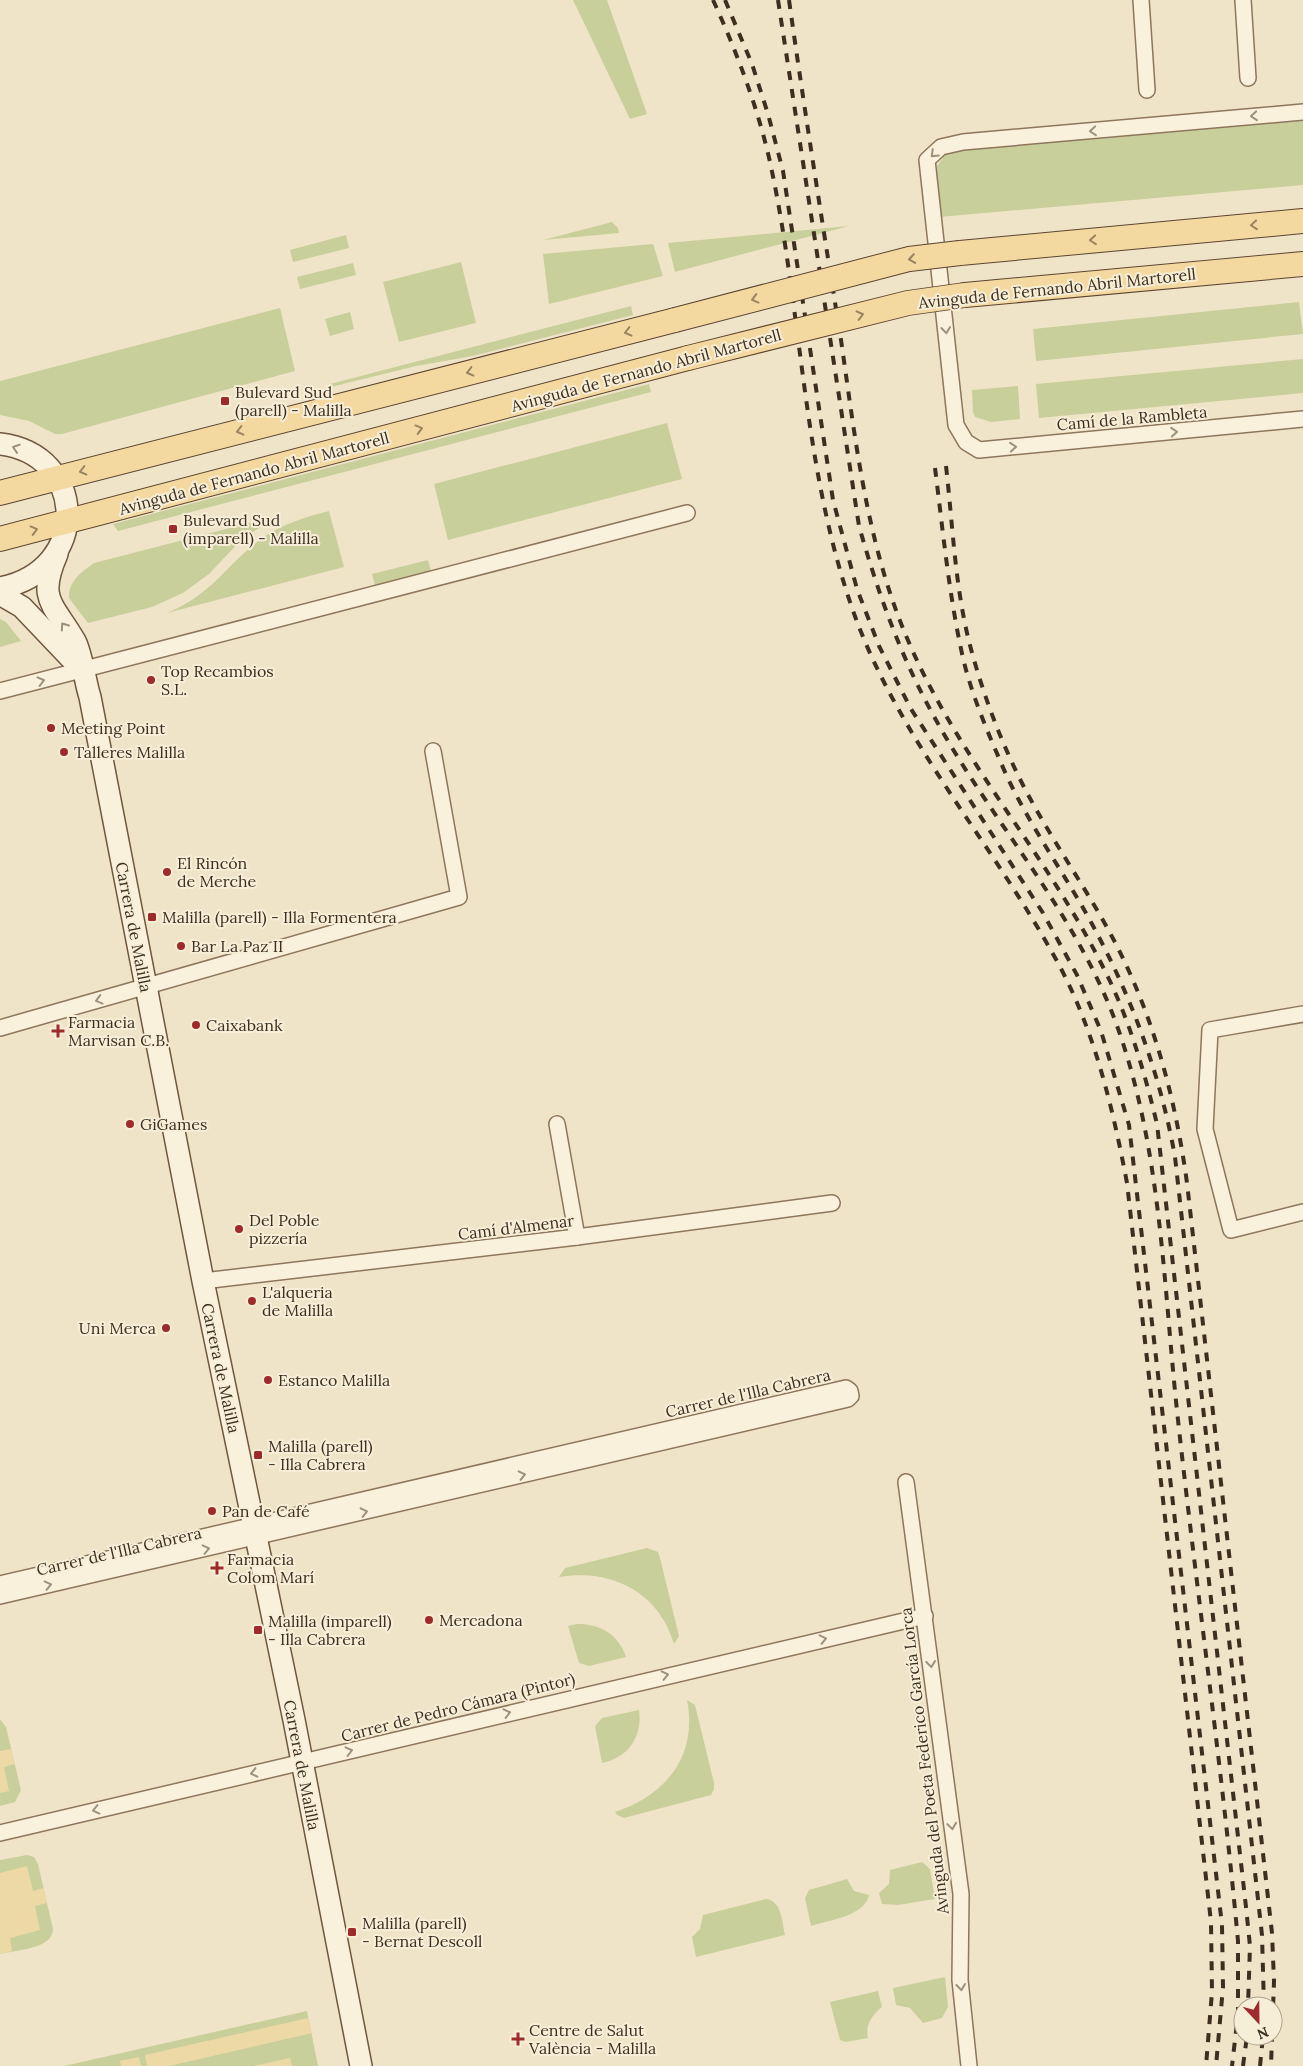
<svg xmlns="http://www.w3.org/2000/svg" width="1303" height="2066" font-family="Lora,serif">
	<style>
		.green { fill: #c9cf9b }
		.sand { fill: #ecd9a5 }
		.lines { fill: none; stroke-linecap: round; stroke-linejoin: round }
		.street-casing { stroke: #8d765c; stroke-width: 18 }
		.secondary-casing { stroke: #6f573f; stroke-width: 24 }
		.primary-casing { stroke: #5b4430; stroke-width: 26 }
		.street { stroke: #faf1dc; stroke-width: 15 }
		.secondary { stroke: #faf1dc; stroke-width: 21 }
		.primary { stroke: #f3d9a0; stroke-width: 24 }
		.rail { stroke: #3d2e20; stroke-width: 4; stroke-dasharray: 9 9; stroke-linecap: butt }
		.primary-bridge-casing { stroke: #5b4430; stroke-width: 26; stroke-linecap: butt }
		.primary-bridge { stroke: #f3d9a0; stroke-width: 24 }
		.oneway { stroke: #9c907e }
		.oneway2 { stroke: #988460 }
		.poi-dot { fill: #9e2a2b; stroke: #f7eed8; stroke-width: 2 }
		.labels { text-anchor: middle; stroke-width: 4; stroke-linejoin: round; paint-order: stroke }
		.street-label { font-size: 16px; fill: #3d2e20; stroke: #f7eed8 }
		.poi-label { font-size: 16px; fill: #3d2e20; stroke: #f7eed8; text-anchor: start }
	</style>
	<rect width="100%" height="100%" fill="#f0e4c8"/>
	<g class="green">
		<polygon points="573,0 607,0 647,114 630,119"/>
		<polygon points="1303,118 1303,185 939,217 935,169 950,148"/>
		<polygon points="612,222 618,228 619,233 543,240"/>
		<polygon points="849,226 675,272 668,243"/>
		<polygon points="346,235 349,248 293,262 290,250"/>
		<polygon points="653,244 663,276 549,304 543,254"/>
		<polygon points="461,262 476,323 399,342 383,282"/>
		<polygon points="353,263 356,275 300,289 297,277"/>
		<polygon points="1299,302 1303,334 1036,361 1033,329"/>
		<polygon points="631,306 633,315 473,356 416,366 327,388 330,384"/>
		<polygon points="280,308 295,371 62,434 55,434 29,421 0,415 0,381"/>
		<polygon points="350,312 354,329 330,336 325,319"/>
		<polygon points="1303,359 1303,393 1039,418 1036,384"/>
		<polygon points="649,384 651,392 118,531 113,524"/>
		<polygon points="1018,386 1020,419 991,422 975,417 973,412 972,390"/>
		<polygon points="667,423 682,479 448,540 434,484"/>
		<path d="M329,511L344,567L167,613C213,594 225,566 261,539C281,524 306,517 329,511Z"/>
		<path d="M280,515L243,538L209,574L183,593L152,607L88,623L69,598C68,582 81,572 94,563Z"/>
		<polygon points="428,560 431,571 375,586 372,574"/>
		<polygon points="0,619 6,622 21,641 0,647"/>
		<path d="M647,1548L658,1552L660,1558L679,1636L674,1644C659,1592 611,1568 559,1577L565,1568Z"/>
		<path d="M577,1624C601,1624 618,1634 626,1657L589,1666L579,1663L568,1626Z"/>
		<path d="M687,1700L695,1705L714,1783V1789L711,1795L624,1818L617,1815L615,1812C666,1795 698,1756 687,1700Z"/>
		<path d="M639,1710C643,1736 628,1758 602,1763L595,1726L602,1718Z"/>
		<polygon points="0,1719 6,1727 21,1790 15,1802 0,1806"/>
		<path d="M27,1855L34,1857L38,1864L53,1929C53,1949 16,1950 0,1954V1860Z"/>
		<polygon points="922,1862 930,1869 935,1899 898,1905 882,1904 879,1893 889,1884 890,1870"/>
		<path d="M847,1879L854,1891L869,1895C865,1916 829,1920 811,1926L805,1898L809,1890Z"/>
		<path d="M766,1899C782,1901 782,1922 785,1935L696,1957L692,1937L700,1929L703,1915Z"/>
		<polygon points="945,1977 948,2007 942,2018 923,2023 910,2008 896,2005 893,1988"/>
		<path d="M878,1991L882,2007C872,2015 865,2025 868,2038L846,2042L840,2040L830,2002Z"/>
		<polygon points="307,2011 318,2066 64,2066"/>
	</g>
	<g class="sand">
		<polygon points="11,1749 15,1764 4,1767 9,1791 0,1793 0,1751"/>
		<polygon points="27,1866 33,1891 44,1888 47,1903 35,1906 40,1930 10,1938 12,1951 0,1954 0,1873"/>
		<polygon points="308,2018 312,2033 169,2066 147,2066 145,2055"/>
		<polygon points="139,2057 141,2066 121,2066 120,2061"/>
		<polygon points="290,2058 292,2066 253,2066"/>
	</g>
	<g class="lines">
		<g class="street-casing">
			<g id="street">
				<polyline points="1141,0 1147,90"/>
				<polyline points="1243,0 1248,78"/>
				<polyline points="1303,112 963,142 941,147 927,160 956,425 966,442 979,450 1303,419"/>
				<polyline points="0,691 687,513"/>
				<polyline points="1303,1014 1210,1030 1205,1129 1231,1230 1303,1212"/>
				<polyline points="0,1028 459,897 433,751"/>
				<polyline points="557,1124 577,1237"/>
				<polyline points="203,1281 577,1237 832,1203"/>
				<polyline points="906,1482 961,1894 960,1980 969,2066"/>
				<polyline points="0,1584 846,1388 850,1391 851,1396 848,1399 0,1596"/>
				<polyline points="0,1833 925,1616"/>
			</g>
		</g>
		<g class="secondary-casing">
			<g id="secondary">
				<path d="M0,444C87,454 92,570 0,588"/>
				<path d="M57,554C37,600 53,603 75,641C82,654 85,682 90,697L203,1281L294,1720L361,2066"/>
				<polyline points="0,594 22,607 82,670"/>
			</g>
		</g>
		<g class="primary-casing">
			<g id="primary">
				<polyline points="960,253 1303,221"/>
				<polyline points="965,295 1303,264"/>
				<polyline points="0,493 675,320"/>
				<polyline points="0,539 688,358"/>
			</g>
		</g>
		<use href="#street" class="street"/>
		<use href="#secondary" class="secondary"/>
		<use href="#primary" class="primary"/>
		<g class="rail">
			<path d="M713,0C736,50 758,108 770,162C803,314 802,472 856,619C901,740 990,841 1053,954C1093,1024 1112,1104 1127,1183L1211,1922L1212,1992L1206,2066"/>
			<polyline points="725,0 752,64 768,114 783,171 833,500 857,589 879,646 911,709 1043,913 1077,975 1101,1031 1129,1125 1222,1925 1223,1987 1216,2066"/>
			<path d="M778,0L859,526C878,593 901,658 936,720C991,820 1071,907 1113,1015C1162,1143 1163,1285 1178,1420C1197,1594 1222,1767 1238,1941V2014L1232,2066"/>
			<path d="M789,0C805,114 823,227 841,340C856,443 867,548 910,645C960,760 1046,854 1102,965C1128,1015 1144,1070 1157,1124L1246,1907L1250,1946L1248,2006"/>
			<path d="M946,466C953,527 955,590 971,649C981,686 994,723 1010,758C1037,819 1077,873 1109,931C1152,1010 1175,1095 1187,1183L1272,1933L1274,1981L1271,2066"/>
			<path d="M935,468C943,531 949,596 963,658C971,692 985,726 999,758C1020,810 1054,858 1082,906C1127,985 1159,1067 1175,1157L1262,1935L1264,2006"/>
			<polyline points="1243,2066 1247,2036"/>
			<polyline points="1260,2066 1263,2036"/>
		</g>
		<g class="primary-bridge-casing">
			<g id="primary-bridge">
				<polyline points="675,320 909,259 960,253"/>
				<polyline points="688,358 908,303 965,295"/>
			</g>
		</g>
		<use href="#primary-bridge" class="primary-bridge"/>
	</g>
	<defs><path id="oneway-chevron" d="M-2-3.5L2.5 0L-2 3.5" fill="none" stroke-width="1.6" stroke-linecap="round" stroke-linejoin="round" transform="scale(1.25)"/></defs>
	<g class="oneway">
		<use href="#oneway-chevron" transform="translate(1254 116) rotate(175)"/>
		<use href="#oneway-chevron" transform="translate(1093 131) rotate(175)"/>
		<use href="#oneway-chevron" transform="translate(934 154) rotate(136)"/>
		<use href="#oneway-chevron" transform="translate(946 330) rotate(84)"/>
		<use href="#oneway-chevron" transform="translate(1174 432) rotate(-5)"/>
		<use href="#oneway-chevron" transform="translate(1013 447) rotate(-5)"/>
		<use href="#oneway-chevron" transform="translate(16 448) rotate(-162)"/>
		<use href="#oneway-chevron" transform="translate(64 626) rotate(-125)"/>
		<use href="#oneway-chevron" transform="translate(41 681) rotate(-14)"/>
		<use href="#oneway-chevron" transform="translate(99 1000) rotate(165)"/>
		<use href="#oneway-chevron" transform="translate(522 1475) rotate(-13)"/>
		<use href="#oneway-chevron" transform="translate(364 1512) rotate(-13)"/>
		<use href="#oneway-chevron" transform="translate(206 1549) rotate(-13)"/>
		<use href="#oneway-chevron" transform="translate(48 1585) rotate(-13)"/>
		<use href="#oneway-chevron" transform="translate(823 1639) rotate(-13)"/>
		<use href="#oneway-chevron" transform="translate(931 1664) rotate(83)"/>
		<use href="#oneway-chevron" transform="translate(665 1675) rotate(-13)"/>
		<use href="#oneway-chevron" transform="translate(507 1713) rotate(-14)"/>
		<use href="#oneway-chevron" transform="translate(349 1751) rotate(-14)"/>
		<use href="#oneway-chevron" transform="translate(254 1773) rotate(167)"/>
		<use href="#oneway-chevron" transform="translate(96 1810) rotate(167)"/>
		<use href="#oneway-chevron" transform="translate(952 1826) rotate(82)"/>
		<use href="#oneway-chevron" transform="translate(961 1987) rotate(84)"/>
	</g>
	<g class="oneway2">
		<use href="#oneway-chevron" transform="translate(1254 225) rotate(175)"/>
		<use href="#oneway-chevron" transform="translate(1093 240) rotate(175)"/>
		<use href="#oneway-chevron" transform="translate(912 259) rotate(171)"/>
		<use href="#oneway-chevron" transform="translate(755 299) rotate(165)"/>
		<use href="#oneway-chevron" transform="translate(860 315) rotate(-14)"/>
		<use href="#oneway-chevron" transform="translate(628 332) rotate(166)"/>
		<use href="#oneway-chevron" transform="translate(470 372) rotate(166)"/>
		<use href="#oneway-chevron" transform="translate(419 429) rotate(-15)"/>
		<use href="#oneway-chevron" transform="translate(240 431) rotate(166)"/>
		<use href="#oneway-chevron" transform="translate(83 471) rotate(166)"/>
		<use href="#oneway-chevron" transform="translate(34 530) rotate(-15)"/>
	</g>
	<g class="poi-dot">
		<rect x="220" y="396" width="10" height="10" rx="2.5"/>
		<rect x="168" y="524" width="10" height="10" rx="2.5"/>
		<circle cx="151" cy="680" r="5"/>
		<circle cx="51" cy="728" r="5"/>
		<circle cx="64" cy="752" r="5"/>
		<circle cx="167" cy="872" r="5"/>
		<rect x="147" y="912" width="10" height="10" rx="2.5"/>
		<circle cx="181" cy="946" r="5"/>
		<circle cx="196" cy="1025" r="5"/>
		<path d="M55.5 1023.5h5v5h5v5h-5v5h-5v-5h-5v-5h5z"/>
		<circle cx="130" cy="1124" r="5"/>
		<circle cx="239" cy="1229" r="5"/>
		<circle cx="252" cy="1301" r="5"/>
		<circle cx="166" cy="1328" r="5"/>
		<circle cx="268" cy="1380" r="5"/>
		<rect x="253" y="1450" width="10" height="10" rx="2.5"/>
		<circle cx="212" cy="1511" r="5"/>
		<path d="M214.5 1560.5h5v5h5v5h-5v5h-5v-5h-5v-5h5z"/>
		<circle cx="429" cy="1620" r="5"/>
		<rect x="253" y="1625" width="10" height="10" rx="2.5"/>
		<rect x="347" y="1927" width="10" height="10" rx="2.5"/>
		<path d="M515.5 2031.5h5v5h5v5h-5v5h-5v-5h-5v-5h5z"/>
	</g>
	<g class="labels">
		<g class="street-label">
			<text transform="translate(1057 288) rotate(-6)" y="6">Avinguda de Fernando Abril Martorell</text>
			<text transform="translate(646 370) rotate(-15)" y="6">Avinguda de Fernando Abril Martorell</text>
			<text transform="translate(1132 418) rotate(-5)" y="6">Camí de la Rambleta</text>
			<text transform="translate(254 473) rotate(-15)" y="6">Avinguda de Fernando Abril Martorell</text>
			<text transform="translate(134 927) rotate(79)" y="6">Carrera de Malilla</text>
			<text transform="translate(516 1227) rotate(-7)" y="6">Camí d'Almenar</text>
			<text transform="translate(221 1368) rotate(78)" y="6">Carrera de Malilla</text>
			<text transform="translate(748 1393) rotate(-13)" y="6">Carrer de l'Illa Cabrera</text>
			<text transform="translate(119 1551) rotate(-13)" y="6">Carrer de l'Illa Cabrera</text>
			<text transform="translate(458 1707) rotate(-14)" y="6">Carrer de Pedro Cámara (Pintor)</text>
			<text transform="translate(924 1761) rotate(-97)" y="6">Avinguda del Poeta Federico García Lorca</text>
			<text transform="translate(302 1765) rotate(79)" y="6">Carrera de Malilla</text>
		</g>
		<g class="poi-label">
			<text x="235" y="398">Bulevard Sud<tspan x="235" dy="18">(parell) - Malilla</tspan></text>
			<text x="183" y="526">Bulevard Sud<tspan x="183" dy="18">(imparell) - Malilla</tspan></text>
			<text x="161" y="677">Top Recambios<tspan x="161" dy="18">S.L.</tspan></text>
			<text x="61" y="734">Meeting Point</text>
			<text x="74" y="758">Talleres Malilla</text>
			<text x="177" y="869">El Rincón<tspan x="177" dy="18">de Merche</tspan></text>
			<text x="162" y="923">Malilla (parell) - Illa Formentera</text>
			<text x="191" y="952">Bar La Paz II</text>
			<text x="68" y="1028">Farmacia<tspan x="68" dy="18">Marvisan C.B.</tspan></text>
			<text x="206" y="1031">Caixabank</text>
			<text x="140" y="1130">GiGames</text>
			<text x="249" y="1226">Del Poble<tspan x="249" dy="18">pizzería</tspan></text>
			<text x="262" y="1298">L'alqueria<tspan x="262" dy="18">de Malilla</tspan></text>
			<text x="156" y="1334" text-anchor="end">Uni Merca</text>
			<text x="278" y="1386">Estanco Malilla</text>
			<text x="268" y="1452">Malilla (parell)<tspan x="268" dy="18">- Illa Cabrera</tspan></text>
			<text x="222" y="1517">Pan de Café</text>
			<text x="227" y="1565">Farmacia<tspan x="227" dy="18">Colom Marí</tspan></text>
			<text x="439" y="1626">Mercadona</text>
			<text x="268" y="1627">Malilla (imparell)<tspan x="268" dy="18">- Illa Cabrera</tspan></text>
			<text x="362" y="1929">Malilla (parell)<tspan x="362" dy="18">- Bernat Descoll</tspan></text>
			<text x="529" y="2036">Centre de Salut<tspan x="529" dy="18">València - Malilla</tspan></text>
		</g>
	</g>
	<g transform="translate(1258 2021) rotate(158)"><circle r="24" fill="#f7eed8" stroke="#ada18e"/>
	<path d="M0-4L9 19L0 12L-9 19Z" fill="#9e2a2b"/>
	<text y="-8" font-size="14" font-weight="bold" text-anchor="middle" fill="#3d2e20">N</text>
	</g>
</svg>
